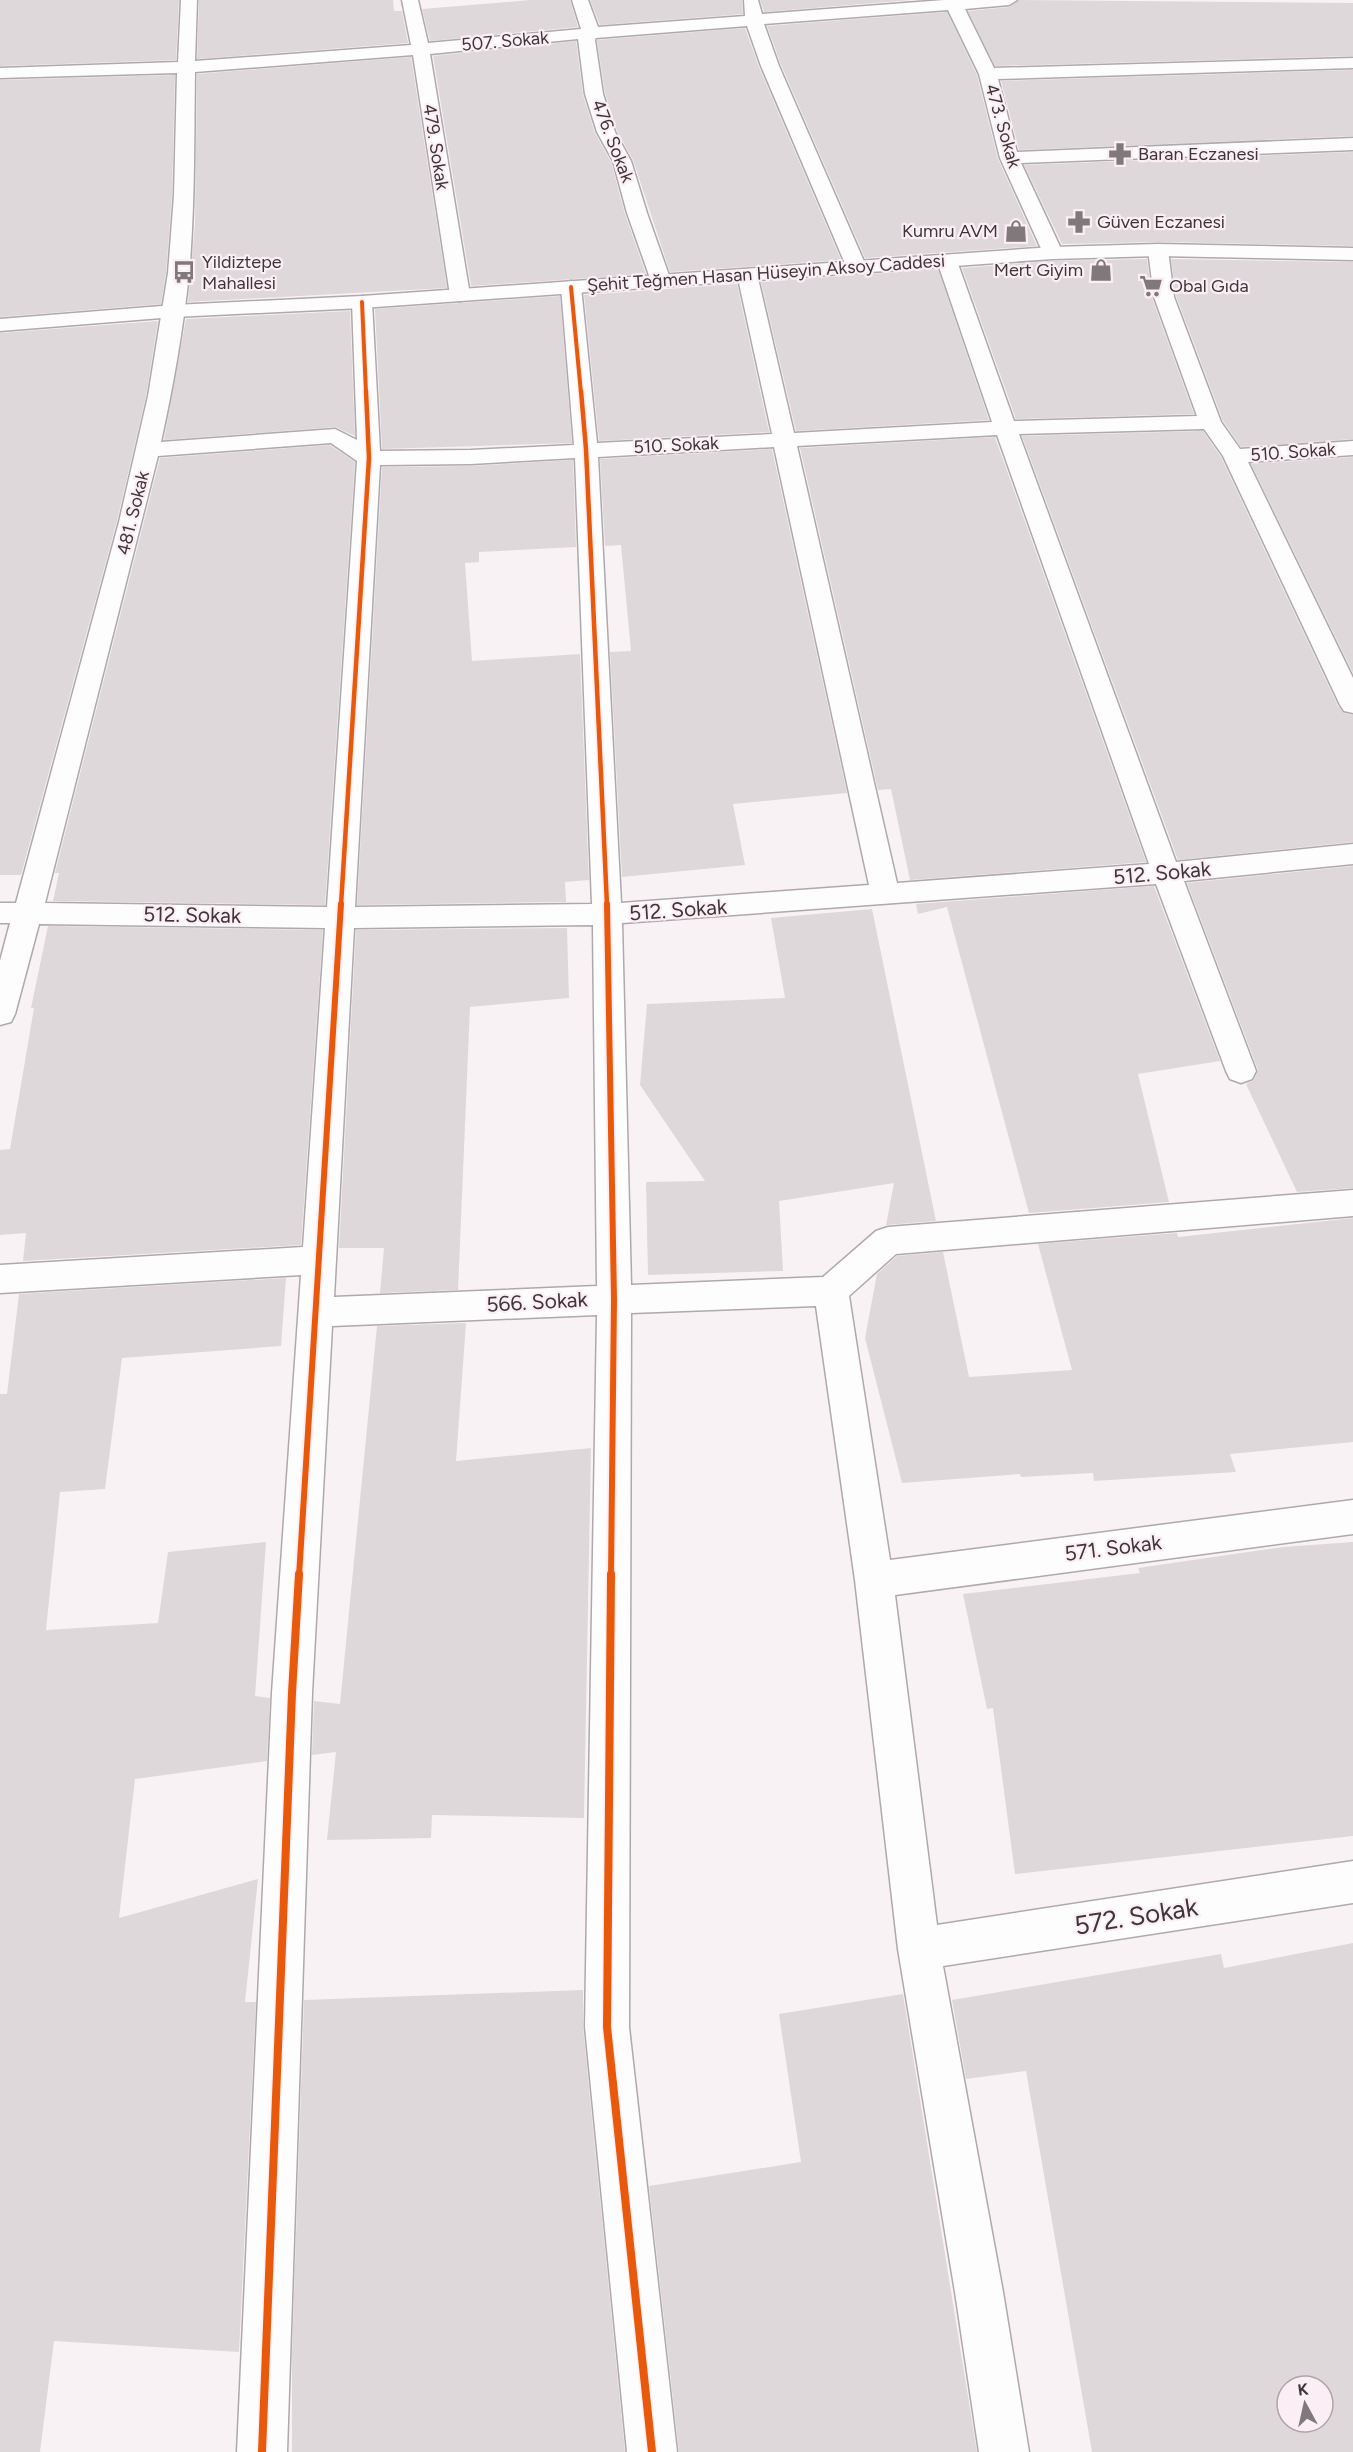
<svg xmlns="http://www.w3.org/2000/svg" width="1353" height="2452" font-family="Figtree,sans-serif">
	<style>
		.building { fill: #dfd8db; fill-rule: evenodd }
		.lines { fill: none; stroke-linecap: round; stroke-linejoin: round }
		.minor-casing { stroke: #afa8ac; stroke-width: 3 }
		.tertiary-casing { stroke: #afa8ac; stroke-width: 3 }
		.minor { fill: #fefdfe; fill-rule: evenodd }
		.tertiary { fill: #fefdfe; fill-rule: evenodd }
		.cycleway-far3-casing { stroke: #fceef5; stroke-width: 6 }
		.cycleway-far2-casing { stroke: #fceef5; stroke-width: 8 }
		.cycleway-far1-casing { stroke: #fceef5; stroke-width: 10 }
		.cycleway-casing { stroke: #fceef5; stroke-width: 11 }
		.cycleway-far3 { stroke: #e8590c; stroke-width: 4 }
		.cycleway-far2 { stroke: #e8590c; stroke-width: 4.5 }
		.cycleway-far1 { stroke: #e8590c; stroke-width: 6 }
		.cycleway { stroke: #e8590c; stroke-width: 8 }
		.labels { text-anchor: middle; stroke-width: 4.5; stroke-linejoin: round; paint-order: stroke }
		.far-street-label { font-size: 18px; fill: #3f363a; stroke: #fceef5 }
		.far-poi-label { font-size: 18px; fill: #3f363a; stroke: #fceef5; text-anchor: start }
		.street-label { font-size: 21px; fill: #3f363a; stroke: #fceef5 }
		.near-street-label { font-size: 26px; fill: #3f363a; stroke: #fceef5 }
	</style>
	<rect width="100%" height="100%" fill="#f8f2f5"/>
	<g class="building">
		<polygon points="0,0 179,0 176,60 0,66"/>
		<polygon points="199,0 393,0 394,11 402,11 408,43 197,59"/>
		<polygon points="531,0 570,0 578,27 430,41 422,9"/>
		<polygon points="590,0 742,0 743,14 600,25"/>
		<polygon points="760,0 912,0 764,12"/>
		<polygon points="1019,0 1353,3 1353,56 995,66 968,11 1009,7"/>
		<polygon points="947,12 977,75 998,159 1037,246 865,258 781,65 767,26"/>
		<polygon points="745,28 759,67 841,260 670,272 633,160 617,131 605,93 597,40"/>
		<polygon points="576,41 583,95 595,133 611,162 625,214 646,274 471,286 433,56"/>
		<polygon points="411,57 447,288 188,302 195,224 197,74"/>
		<polygon points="1353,70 1353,136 1019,150 1001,81"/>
		<polygon points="175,75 172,195 166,273 161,304 0,317 0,80"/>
		<polygon points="1353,152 1353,246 1158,242 1062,244 1024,165"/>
		<polygon points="1147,259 1152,298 1194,414 1016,419 962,268 1053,261"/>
		<polygon points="1171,259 1353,262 1353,439 1241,447 1223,421 1176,296"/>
		<polygon points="938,269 989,420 796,431 761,282"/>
		<polygon points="737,284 769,432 599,441 584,295"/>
		<polygon points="560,296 572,443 382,449 375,309"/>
		<polygon points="350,311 355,436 335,427 164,440 186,319"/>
		<polygon points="158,321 146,396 117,521 21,875 0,875 0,333"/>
		<polygon points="1203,431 1221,457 1338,706 1344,713 1353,715 1353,842 1178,860 1022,436"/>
		<polygon points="995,437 1146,862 910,880 891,789 878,790 800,448"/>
		<polygon points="330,445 355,462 325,905 53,901 59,873 55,873 160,458"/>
		<polygon points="772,449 847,793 733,804 745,865 622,877 610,652 631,651 621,545 605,546 600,459"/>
		<polygon points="1353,457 1353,673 1251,464"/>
		<polygon points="573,460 576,547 479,552 479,562 465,563 472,661 580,654 589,880 565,882 566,902 357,905 382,467 471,466"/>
		<polygon points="1353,866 1353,1188 1297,1192 1246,1084 1254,1080 1258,1070 1187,883"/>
		<polygon points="1154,886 1220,1061 1138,1074 1169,1202 1029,1213 947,907 918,914 916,904"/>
		<polygon points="872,909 936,1221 886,1225 894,1183 779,1201 783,1271 648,1275 646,1182 705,1181 640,1085 647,1004 785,998 771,918"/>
		<polygon points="48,926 323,930 301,1245 23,1261 26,1233 0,1235 0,1150 10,1149 34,1008 31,1008"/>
		<polygon points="567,928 569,998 470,1007 458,1290 380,1293 384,1248 339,1248 356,930"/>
		<polygon points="1353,1218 1353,1442 1230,1454 1236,1472 1094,1481 1093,1473 1021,1477 1020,1474 902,1483 865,1338 877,1274 897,1256 943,1252 969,1377 1072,1370 1038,1244 1177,1233 1178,1237"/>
		<polygon points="286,1278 281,1346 122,1358 105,1489 60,1492 46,1630 158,1623 168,1552 266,1542 255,1696 270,1698 267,1761 135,1779 119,1918 258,1879 245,2002 256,2002 239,2352 54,2341 40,2452 0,2452 0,1394 7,1394 19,1294"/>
		<polygon points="466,1323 456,1461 591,1448 584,1818 432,1815 431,1838 327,1840 336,1752 312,1755 314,1701 340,1704 377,1326"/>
		<polygon points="1353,1542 1353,1836 1015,1874 993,1708 987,1709 963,1594 1140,1573 1138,1568 1283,1547"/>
		<path d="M1353,1943V2452H1092L1026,2071L966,2079L952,2000L1221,1954L1224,1968ZM1287,2386H1323V2422H1287Z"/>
		<polygon points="583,1990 583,2027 625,2452 292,2452 292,2355 304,2000"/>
		<polygon points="903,1994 977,2452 679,2452 649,2186 801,2162 779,2014"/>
	</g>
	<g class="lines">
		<g class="minor-casing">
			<path id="minor" d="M181,0H197L195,61L411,45L402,0H418L428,43L581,29L572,0H588L598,27L745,16L744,0H758L762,14L944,0H1017L1009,5L965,9L994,68L1353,58V68L998,79L1017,152L1353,138V150L1021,163L1063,253L1060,257H1046L1043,253L1000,158L979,74L948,10L764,24L779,66L866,266L863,270H849L846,266L761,66L747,26L596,38L595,40L603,94L615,132L631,161L647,213L671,281L668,285L661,287L654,285L651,281L627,213L613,161L597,132L585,94L578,39L430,54L470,295L467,299L460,301L453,299L450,295L413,55L195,72C194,139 195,207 189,274C183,331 173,387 161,442L335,429L357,440L352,302L355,298L362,296L369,298L372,302L380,451L471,450L574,445L561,287L564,283L571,281L578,283L581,287L597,443L772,434L737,274L740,270H754L757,274L794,433L992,422L937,261L940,257H954L957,261L1014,421L1197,416L1154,297L1148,250L1151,246H1165L1168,250L1174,297L1221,422L1240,449L1353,441V455L1248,462L1353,678V713L1344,711L1340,705L1223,456L1204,429L1019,434L1176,862L1353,844V864L1184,881L1256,1071L1252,1079L1241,1083L1230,1079L1226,1071L1156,884L622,923L631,1285L823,1277L876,1231L888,1227L1353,1190V1216L896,1254L849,1296L890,1560L1353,1500V1534L895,1595L937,1925L1353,1861V1903L943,1966L1003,2292L1029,2452H979L955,2292L898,1949L855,1580L816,1306L631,1313L629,2027L677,2452H627L585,2027L597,1315L332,1326L312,1693L287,2452H237L272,1693L301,1275L0,1293V1265L303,1247L325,928L39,924L15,1014L11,1022L0,1025V961L10,923H0V903H16L119,522L148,396L168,273L174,195L177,73L0,78V68L178,62ZM997,435L1149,864L897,883L797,446ZM331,443L357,461L327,907L45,903L158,456ZM774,447L869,885L621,903L598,457ZM575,458L592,904L355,907L380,465L471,464ZM593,925L597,1286L334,1297L354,928Z"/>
		</g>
		<g class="tertiary-casing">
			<polygon id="tertiary" points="1158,244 1353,248 1353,260 1158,256 1053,259 362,308 174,317 0,331 0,319 174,305 362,296 1053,247"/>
		</g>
		<use href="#minor" class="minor"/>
		<use href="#tertiary" class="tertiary"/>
		<g class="cycleway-far3-casing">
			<g id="cycleway-far3">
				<polyline points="571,287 581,393"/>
				<polyline points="362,302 366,393"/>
			</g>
		</g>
		<g class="cycleway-far2-casing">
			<g id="cycleway-far2">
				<polyline points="581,391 586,449 607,905"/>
				<polyline points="341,905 369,458 366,391"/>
			</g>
		</g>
		<g class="cycleway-far1-casing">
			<g id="cycleway-far1">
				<polyline points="607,904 614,1299 611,1576"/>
				<polyline points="299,1576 341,904"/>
			</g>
		</g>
		<g class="cycleway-casing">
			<g id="cycleway">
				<polyline points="611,1574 607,2027 652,2452"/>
				<polyline points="262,2452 292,1693 299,1574"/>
			</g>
		</g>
		<use href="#cycleway-far3" class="cycleway-far3"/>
		<use href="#cycleway-far2" class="cycleway-far2"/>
		<use href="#cycleway-far1" class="cycleway-far1"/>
		<use href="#cycleway" class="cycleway"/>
	</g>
	<defs>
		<g id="pharmacy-bare" transform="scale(1.8)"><path d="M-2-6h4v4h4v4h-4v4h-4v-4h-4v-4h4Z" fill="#80787b" stroke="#fceef5" stroke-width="2.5" paint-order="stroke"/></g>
		<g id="shop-bare" transform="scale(1.8)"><path d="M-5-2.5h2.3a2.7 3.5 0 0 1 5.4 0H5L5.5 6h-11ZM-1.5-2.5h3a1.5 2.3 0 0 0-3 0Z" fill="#80787b" stroke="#fceef5" stroke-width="2.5" paint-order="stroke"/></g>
		<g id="bus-bare" transform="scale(1.8)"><path d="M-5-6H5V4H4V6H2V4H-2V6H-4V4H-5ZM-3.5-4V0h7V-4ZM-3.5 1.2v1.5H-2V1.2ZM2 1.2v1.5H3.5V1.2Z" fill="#80787b" stroke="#fceef5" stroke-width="2.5" paint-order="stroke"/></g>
		<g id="supermarket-bare" transform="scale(1.8)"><path d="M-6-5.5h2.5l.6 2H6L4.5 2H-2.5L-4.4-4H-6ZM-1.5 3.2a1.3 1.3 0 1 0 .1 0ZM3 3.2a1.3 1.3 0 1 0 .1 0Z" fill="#80787b" stroke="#fceef5" stroke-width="2.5" paint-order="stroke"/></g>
	</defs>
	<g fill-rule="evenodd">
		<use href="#pharmacy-bare" x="1120" y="154"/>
		<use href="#pharmacy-bare" x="1079" y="222"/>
		<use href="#shop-bare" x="1016" y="231"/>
		<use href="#shop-bare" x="1101" y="270"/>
		<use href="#bus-bare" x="184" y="272"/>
		<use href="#supermarket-bare" x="1151" y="286"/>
	</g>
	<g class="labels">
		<g class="far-street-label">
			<text transform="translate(505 41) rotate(-5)" y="6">507. Sokak</text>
			<text transform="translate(1003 126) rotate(74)" y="6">473. Sokak</text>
			<text transform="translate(613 141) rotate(69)" y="6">476. Sokak</text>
			<text transform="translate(436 147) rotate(81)" y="6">479. Sokak</text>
			<text transform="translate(766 273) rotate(-4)" y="6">Şehit Teğmen Hasan Hüseyin Aksoy Caddesi</text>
			<text transform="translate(676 445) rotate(-3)" y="6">510. Sokak</text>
			<text transform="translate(1293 452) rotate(-4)" y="6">510. Sokak</text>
			<text transform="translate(133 513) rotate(-76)" y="6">481. Sokak</text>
		</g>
		<g class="far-poi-label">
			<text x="1138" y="160">Baran Eczanesi</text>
			<text x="1097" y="228">Güven Eczanesi</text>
			<text x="998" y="237" text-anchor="end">Kumru AVM</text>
			<text x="202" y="268">Yildiztepe<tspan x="202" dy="21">Mahallesi</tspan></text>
			<text x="1083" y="276" text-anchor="end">Mert Giyim</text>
			<text x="1169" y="292">Obal Gıda</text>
		</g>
		<g class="street-label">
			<text transform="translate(1162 873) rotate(-5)" y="7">512. Sokak</text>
			<text transform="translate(678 910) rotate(-4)" y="7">512. Sokak</text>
			<text transform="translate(192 915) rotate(1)" y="7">512. Sokak</text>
			<text transform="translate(537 1302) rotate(-3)" y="7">566. Sokak</text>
			<text transform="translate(1113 1548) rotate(-7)" y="7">571. Sokak</text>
		</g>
		<g class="near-street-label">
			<text transform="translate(1136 1916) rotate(-9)" y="9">572. Sokak</text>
		</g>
	</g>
	<g transform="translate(1305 2404) rotate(352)"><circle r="28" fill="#fceef5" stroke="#b0a4aa" stroke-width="1.5"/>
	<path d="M0-4.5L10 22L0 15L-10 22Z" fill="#80787b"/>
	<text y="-9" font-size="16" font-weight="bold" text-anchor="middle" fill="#3f363a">K</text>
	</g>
</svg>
